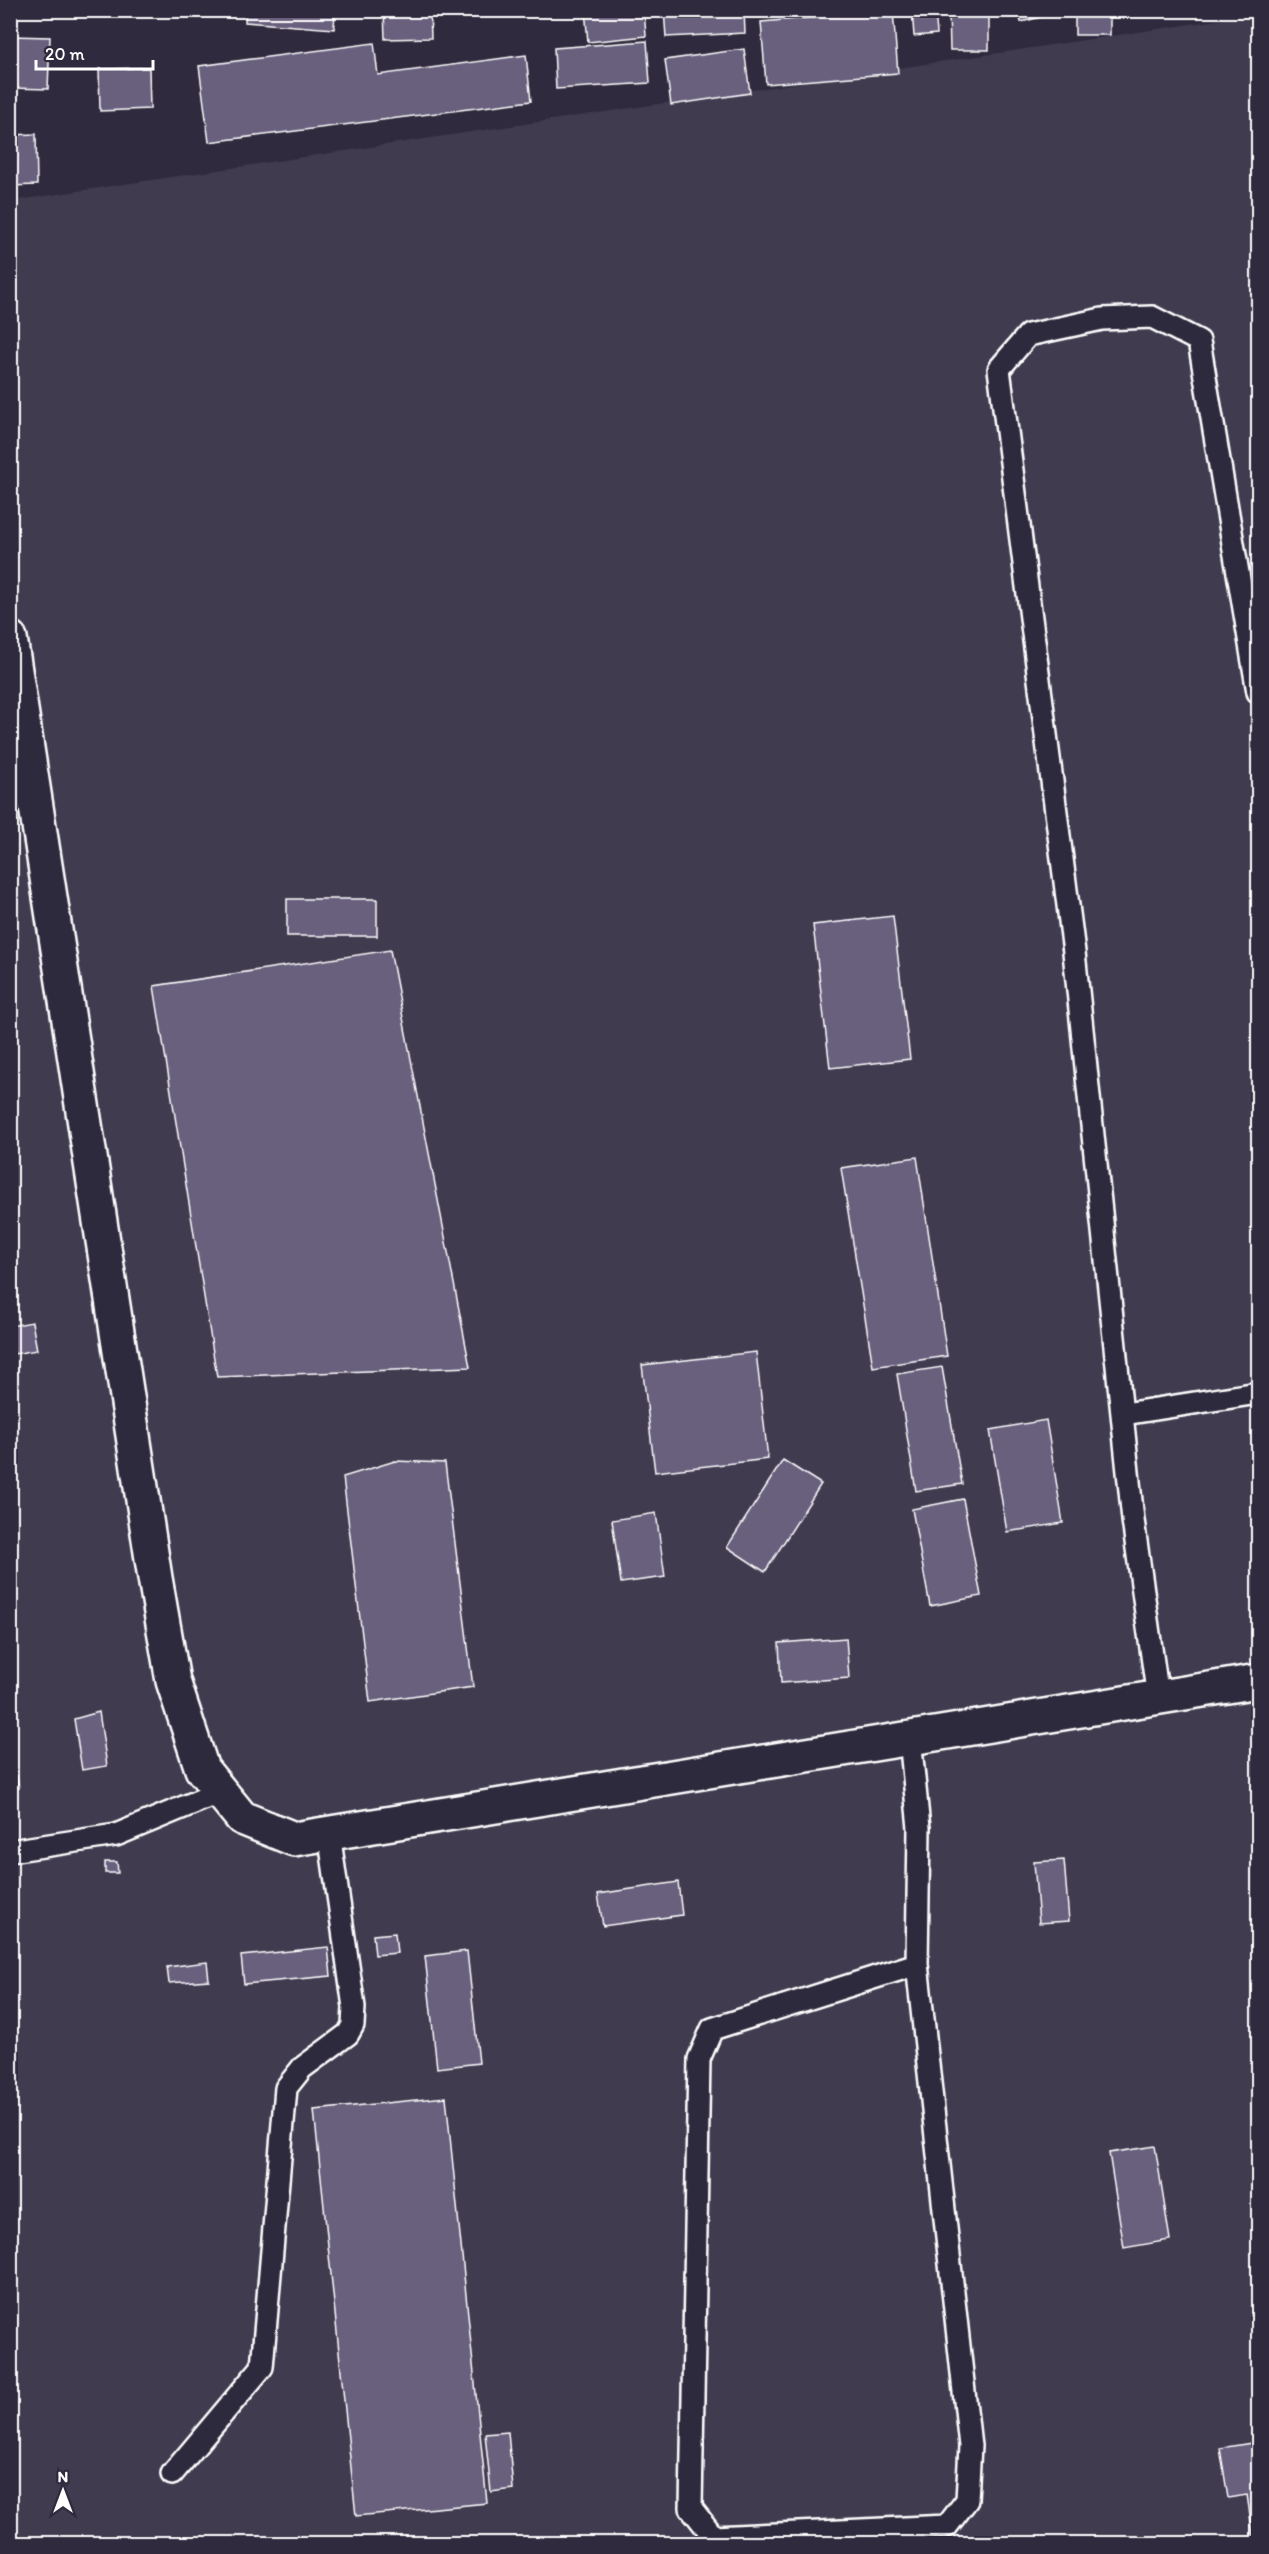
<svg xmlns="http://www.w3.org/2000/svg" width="1269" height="2554" font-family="Itim,sans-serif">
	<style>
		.built { fill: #403a50 }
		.building { fill: #69607e; stroke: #fff; stroke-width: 1.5 }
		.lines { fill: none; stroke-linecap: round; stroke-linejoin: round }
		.lane-casing { stroke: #fff; stroke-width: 26 }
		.street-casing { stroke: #fff; stroke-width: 38 }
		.lane { stroke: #2f2a3d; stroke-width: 21 }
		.street { stroke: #2f2a3d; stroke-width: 33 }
	</style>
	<rect width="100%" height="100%" fill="#2f2a3d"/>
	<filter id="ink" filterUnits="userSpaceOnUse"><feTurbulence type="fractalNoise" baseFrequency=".0167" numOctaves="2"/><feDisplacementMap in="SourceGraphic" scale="12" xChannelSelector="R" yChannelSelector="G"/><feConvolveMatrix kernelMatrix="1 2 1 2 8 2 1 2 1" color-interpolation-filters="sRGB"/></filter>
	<g filter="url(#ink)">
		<polygon class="built" points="1258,14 1258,2543 11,2544 11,201"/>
		<g class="building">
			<polygon points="246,10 335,10 334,29 245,22"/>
			<polygon points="384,10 430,10 431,38 385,39"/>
			<polygon points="585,10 644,10 646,36 588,42"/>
			<polygon points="664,10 744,10 745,33 666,37"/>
			<polygon points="912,10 935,10 937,34 914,36"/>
			<polygon points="949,10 989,10 989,50 950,50"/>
			<polygon points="1018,10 1069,10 1021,22"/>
			<rect x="1075" y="10" width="35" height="25"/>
			<polygon points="893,11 898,73 766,84 761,22"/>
			<polygon points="10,36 50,37 48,89 10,88"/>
			<polygon points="647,41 650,83 556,89 554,48"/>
			<polygon points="374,43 378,75 526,55 531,101 209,142 199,66"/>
			<polygon points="744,49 750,93 671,105 665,60"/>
			<polygon points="149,68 150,109 100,111 99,69"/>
			<polygon points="36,134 37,185 10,186 10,135"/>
			<rect x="287" y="899" width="90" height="37"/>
			<polygon points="893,916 910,1059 830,1068 813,925"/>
			<polygon points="390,950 470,1367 217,1377 154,986"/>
			<polygon points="917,1157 947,1356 873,1367 841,1168"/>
			<polygon points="10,1249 14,1249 17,1272 10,1273"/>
			<polygon points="32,1322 37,1350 14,1354 10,1326"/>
			<polygon points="756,1352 768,1459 655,1472 642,1365"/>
			<polygon points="942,1367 962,1484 916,1491 897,1374"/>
			<polygon points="1046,1420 1063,1523 1007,1532 990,1430"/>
			<polygon points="783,1460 821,1484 765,1572 727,1547"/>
			<polygon points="395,1461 445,1463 473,1687 370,1702 343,1477"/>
			<polygon points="963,1499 981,1596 930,1606 912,1509"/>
			<polygon points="656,1513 665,1577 621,1583 612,1520"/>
			<polygon points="846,1638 849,1678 781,1683 779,1643"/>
			<polygon points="99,1712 107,1766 82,1770 74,1719"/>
			<polygon points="10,1737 19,1788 10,1789"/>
			<polygon points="1064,1860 1069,1921 1039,1923 1034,1862"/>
			<polygon points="105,1862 117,1862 118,1873 105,1873"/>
			<polygon points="678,1882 682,1915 603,1926 598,1894"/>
			<polygon points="395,1933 397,1953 375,1955 373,1935"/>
			<polygon points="328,1947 331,1976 244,1984 241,1956"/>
			<polygon points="467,1951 479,2063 437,2068 425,1956"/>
			<polygon points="207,1962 209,1980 169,1983 167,1967"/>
			<polygon points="446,2097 487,2503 356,2516 314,2110"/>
			<polygon points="1155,2146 1170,2240 1124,2248 1109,2153"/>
			<polygon points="508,2432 513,2489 491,2492 485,2434"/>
			<polygon points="1258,2442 1258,2534 1253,2535 1247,2495 1228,2498 1220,2448"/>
		</g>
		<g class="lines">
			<g class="lane-casing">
				<g id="lane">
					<polyline points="1124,1414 1258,1393"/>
					<polyline points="1158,1698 1133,1520 1074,952 999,369 1028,335 1102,319 1152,317 1199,341 1258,692"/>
					<polyline points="910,1738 919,1828 917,1964 970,2446 967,2500 947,2526 714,2537 691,2508 699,2059 712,2029 917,1964"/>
					<polyline points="10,1851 116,1835 220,1792"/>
					<polyline points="172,2474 262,2367 286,2088 302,2068 348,2034 353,2025 354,2007 329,1833"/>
				</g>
			</g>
			<g class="street-casing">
				<polyline id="street" points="10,638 155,1578 173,1681 202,1769 242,1818 294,1839 1258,1681"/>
			</g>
			<use href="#lane" class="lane"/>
			<use href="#street" class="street"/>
		</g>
	</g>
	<rect width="1269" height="2554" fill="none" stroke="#2f2a3d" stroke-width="36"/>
	<rect x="18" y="18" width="1233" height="2518" fill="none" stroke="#fff" stroke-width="2" filter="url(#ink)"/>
	<g transform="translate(63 2491)" stroke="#2f2a3d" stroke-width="4.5" paint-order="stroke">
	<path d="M0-4.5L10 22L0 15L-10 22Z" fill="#ffffff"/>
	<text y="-9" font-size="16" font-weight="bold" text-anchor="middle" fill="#ffffff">N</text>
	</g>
	<path d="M36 60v9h117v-9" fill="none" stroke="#ffffff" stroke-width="3"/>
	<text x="45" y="60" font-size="18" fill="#ffffff" stroke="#2f2a3d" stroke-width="4.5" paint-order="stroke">20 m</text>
</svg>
